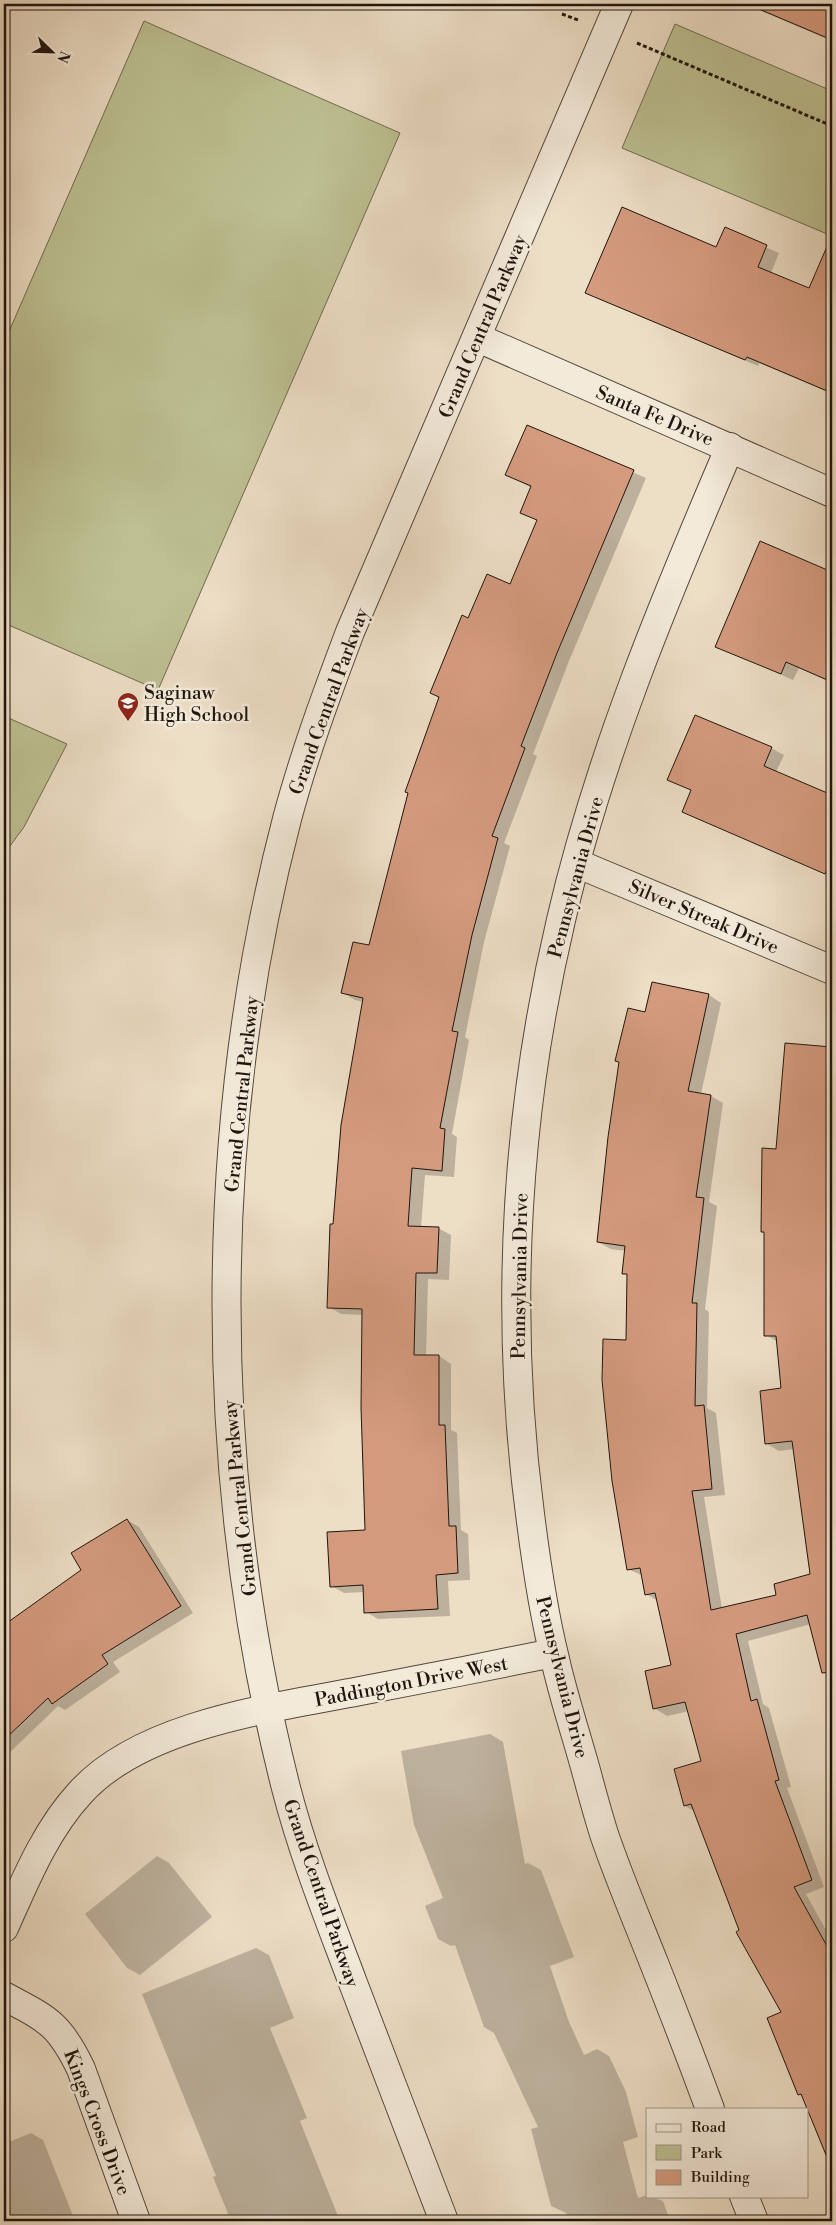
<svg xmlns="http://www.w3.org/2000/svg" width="836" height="2225" font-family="'Libre Bodoni',serif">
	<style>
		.green { fill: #bdc092; stroke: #6e6a50 }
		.shadow { fill: #0003 }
		.building { fill: #d49a7e; stroke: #20150e }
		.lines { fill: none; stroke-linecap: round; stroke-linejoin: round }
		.minor-casing { stroke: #53473c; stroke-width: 30 }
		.tertiary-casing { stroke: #53473c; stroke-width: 30 }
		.path { stroke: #20150e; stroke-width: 3; stroke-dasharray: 4 2.5; stroke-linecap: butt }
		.minor { stroke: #f3eada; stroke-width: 28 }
		.tertiary { stroke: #f3eada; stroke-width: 28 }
		.labels { text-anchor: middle; stroke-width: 5; stroke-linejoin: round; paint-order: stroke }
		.street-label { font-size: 19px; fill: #20150e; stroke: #f3eada }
		.poi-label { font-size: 19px; fill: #20150e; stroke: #f3eada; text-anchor: start }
	</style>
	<rect width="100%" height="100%" fill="#eddec6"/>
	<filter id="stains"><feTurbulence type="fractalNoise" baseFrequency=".004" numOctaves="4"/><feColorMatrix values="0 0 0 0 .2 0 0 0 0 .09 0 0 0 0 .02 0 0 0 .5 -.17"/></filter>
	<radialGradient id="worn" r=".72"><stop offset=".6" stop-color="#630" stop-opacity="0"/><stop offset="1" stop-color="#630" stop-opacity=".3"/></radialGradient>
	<g class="green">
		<polygon points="144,21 400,133 158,690 4,623 4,343"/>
		<polygon points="675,24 832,91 832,236 622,148"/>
		<polygon points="4,716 67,744 24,827 4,854"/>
	</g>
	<g class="shadow">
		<polygon points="745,4 832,4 832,41"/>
		<polygon points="725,229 779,253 771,273 810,290 813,283 832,292 832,394 759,363 758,366 599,299 587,292 717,249"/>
		<polygon points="527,426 646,478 569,661 533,754 537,756 504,843 510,846 484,942 465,1037 469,1040 452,1134 457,1137 454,1177 425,1175 421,1228 438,1228 451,1235 449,1280 428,1279 426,1357 439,1356 451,1364 451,1430 457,1433 461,1530 468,1534 470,1580 448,1581 450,1616 378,1619 366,1612 364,1592 344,1593 331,1586 367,1531 364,1315 341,1314 329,1307 334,1225 364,1002 355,1000 343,993 370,947 440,698 432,693 469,619 511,586 538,521 521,512 532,488 507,475"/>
		<polygon points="761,543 832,574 832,683 799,668 793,680 717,646"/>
		<polygon points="771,748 784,755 776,772 832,796 832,877 683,811 692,791 669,780"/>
		<polygon points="709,995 721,1003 701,1094 711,1096 723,1103 709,1202 717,1206 705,1309 709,1312 707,1408 716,1413 725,1495 704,1497 722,1609 778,1596 812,1575 795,1449 779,1451 767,1444 782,1389 778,1342 766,1335 765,1233 762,1231 777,1150 786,1045 832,1049 832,1663 811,1624 748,1641 763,1704 769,1708 791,1787 787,1788 824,1887 806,1894 832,1941 832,2167 804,2097 799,2094 783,2013 740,1931 694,1811 685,1806 703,1762 689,1711 667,1716 654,1708 673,1665 658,1601 646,1594 643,1576 628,1569 628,1276 623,1273 626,1251 611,1249 598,1242 646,1013"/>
		<polygon points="127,1520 139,1527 193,1613 113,1662 120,1672 65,1710 58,1706 4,1758 4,1626 83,1570"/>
		<polygon points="490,1734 503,1742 525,1864 528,1863 541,1870 574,1957 550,1966 569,2022 584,2055 597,2049 609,2056 626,2092 638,2137 623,2142 638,2198 647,2195 663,2201 670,2221 569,2221 566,2213 551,2206 531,2129 538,2127 494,2033 484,2027 455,1945 451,1946 438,1939 425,1906 443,1898 414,1825 401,1751"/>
		<polygon points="157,1856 169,1863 212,1917 140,1975 127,1968 85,1914"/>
		<polygon points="256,1948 269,1955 294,2018 270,2028 307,2118 300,2121 340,2221 231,2221 213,2177 216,2176 142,1994"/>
		<polygon points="31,2133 43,2140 75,2221 4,2221 4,2177 7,2175 4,2167 4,2144"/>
	</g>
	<g class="building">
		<polygon points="747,4 832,4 832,40"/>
		<polygon points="622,207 716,247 725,227 767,245 758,267 809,288 832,235 832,393 747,357 745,360 585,293"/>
		<polygon points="527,425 634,470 557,653 521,746 525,748 492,836 498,838 472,935 452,1031 458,1032 440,1128 445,1129 442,1171 412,1168 408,1226 439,1227 437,1273 416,1273 414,1355 439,1355 439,1425 445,1425 449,1526 456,1526 458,1573 436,1575 438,1609 364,1613 363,1585 330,1587 327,1532 365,1530 361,1407 362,1309 327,1308 330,1224 333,1224 341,1125 363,998 341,993 353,942 369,945 408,793 405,792 439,697 430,693 462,615 468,618 487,574 510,584 537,520 520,513 531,486 505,475"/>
		<polygon points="760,541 832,572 832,682 786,662 781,674 715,647"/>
		<polygon points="695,715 772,747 764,766 832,795 832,857 825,874 682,812 691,790 667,780"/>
		<polygon points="652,982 709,994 688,1091 711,1095 696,1197 704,1198 692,1303 697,1303 695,1406 704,1405 712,1489 692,1491 711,1610 776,1595 774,1584 810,1574 792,1441 765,1444 760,1391 781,1388 776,1336 764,1336 764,1232 761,1232 762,1148 776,1149 785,1043 832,1047 832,1672 822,1673 807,1615 736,1634 751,1701 757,1699 779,1780 775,1781 812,1880 794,1887 832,1955 831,2167 801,2094 798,2095 767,2018 781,2012 736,1932 739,1930 691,1804 684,1806 674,1769 701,1761 685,1702 653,1709 645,1671 671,1665 655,1593 645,1595 640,1568 627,1570 612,1481 602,1380 603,1339 626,1340 627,1274 622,1274 625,1246 597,1242 608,1137 619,1062 615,1061 628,1008 645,1012"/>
		<polygon points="127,1519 181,1606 102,1655 108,1664 52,1704 48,1698 4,1740 4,1625 81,1570 71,1553"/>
	</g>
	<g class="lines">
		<g class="minor-casing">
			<g id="minor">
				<polyline points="478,338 832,493"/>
				<polyline points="576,863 832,970"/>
				<path d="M4,1928C25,1881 45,1831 80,1793C142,1724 273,1708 360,1691C424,1679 489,1666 553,1653"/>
				<path d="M4,1996C47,2019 59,2023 81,2069L136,2221"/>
				<path d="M710,2109C692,2060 673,2011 654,1963C637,1920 619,1878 604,1834C597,1812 591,1789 585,1767C575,1731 563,1695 555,1659C543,1611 536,1562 530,1514C504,1314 515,1116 561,920C599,756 664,601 730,447"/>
				<polyline points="744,2196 754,2221"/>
			</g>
		</g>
		<g class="tertiary-casing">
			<path id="tertiary" d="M444,2221C414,2142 383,2062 353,1983C329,1919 303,1854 286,1788C207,1477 206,1130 287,819C304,755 327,693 350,632L619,4"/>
		</g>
		<g class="path">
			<polyline points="562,14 578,20"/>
			<polyline points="637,43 832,126"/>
		</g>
		<use href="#minor" class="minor"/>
		<use href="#tertiary" class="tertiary"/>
	</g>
	<defs>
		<g id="school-pin" transform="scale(1.125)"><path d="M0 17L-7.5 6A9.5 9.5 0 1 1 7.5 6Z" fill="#8f2418" stroke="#f3eada"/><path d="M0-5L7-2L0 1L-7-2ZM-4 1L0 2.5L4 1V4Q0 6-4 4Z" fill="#fff"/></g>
	</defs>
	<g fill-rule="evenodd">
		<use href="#school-pin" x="128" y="703"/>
	</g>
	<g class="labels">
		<g class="street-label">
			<text transform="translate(482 326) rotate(-67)" y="7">Grand Central Parkway</text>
			<text transform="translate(655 415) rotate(23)" y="7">Santa Fe Drive</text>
			<text transform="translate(328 701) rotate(-70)" y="7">Grand Central Parkway</text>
			<text transform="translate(575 877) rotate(-75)" y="7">Pennsylvania Drive</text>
			<text transform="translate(704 916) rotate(23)" y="7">Silver Streak Drive</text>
			<text transform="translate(241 1094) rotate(-84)" y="7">Grand Central Parkway</text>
			<text transform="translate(519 1276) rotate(-89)" y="7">Pennsylvania Drive</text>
			<text transform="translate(239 1498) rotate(-96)" y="7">Grand Central Parkway</text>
			<text transform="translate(563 1677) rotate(76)" y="7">Pennsylvania Drive</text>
			<text transform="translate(411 1681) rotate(-11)" y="7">Paddington Drive West</text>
			<text transform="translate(322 1893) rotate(71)" y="7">Grand Central Parkway</text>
			<text transform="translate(98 2122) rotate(69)" y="7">Kings Cross Drive</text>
		</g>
		<g class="poi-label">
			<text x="144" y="699">Saginaw<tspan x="144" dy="22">High School</tspan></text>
		</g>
	</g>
	<rect width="836" height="2225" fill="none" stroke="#eddec6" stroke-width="20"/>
	<rect x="5" y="5" width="826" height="2215" fill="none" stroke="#20150e" stroke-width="2.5"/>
	<rect x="10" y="10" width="816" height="2205" fill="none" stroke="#20150e"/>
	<rect x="646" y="2108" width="162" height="90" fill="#f3eada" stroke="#9f9588"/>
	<rect x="656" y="2124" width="25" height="8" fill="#f3eada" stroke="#9f9588"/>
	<text x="691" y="2132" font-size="15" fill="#20150e">Road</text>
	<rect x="656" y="2145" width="25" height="15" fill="#bdc092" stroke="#9f9588"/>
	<text x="691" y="2158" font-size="15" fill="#20150e">Park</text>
	<rect x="656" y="2170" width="25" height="15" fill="#d49a7e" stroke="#9f9588"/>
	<text x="691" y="2182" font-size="15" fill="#20150e">Building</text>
	<g transform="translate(52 52) rotate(113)" stroke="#f3eada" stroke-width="4" paint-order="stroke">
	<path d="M0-4L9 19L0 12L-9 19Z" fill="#20150e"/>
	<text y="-8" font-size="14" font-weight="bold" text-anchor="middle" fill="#20150e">N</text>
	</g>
	<rect width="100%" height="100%" filter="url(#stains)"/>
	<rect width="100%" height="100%" fill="url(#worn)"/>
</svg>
